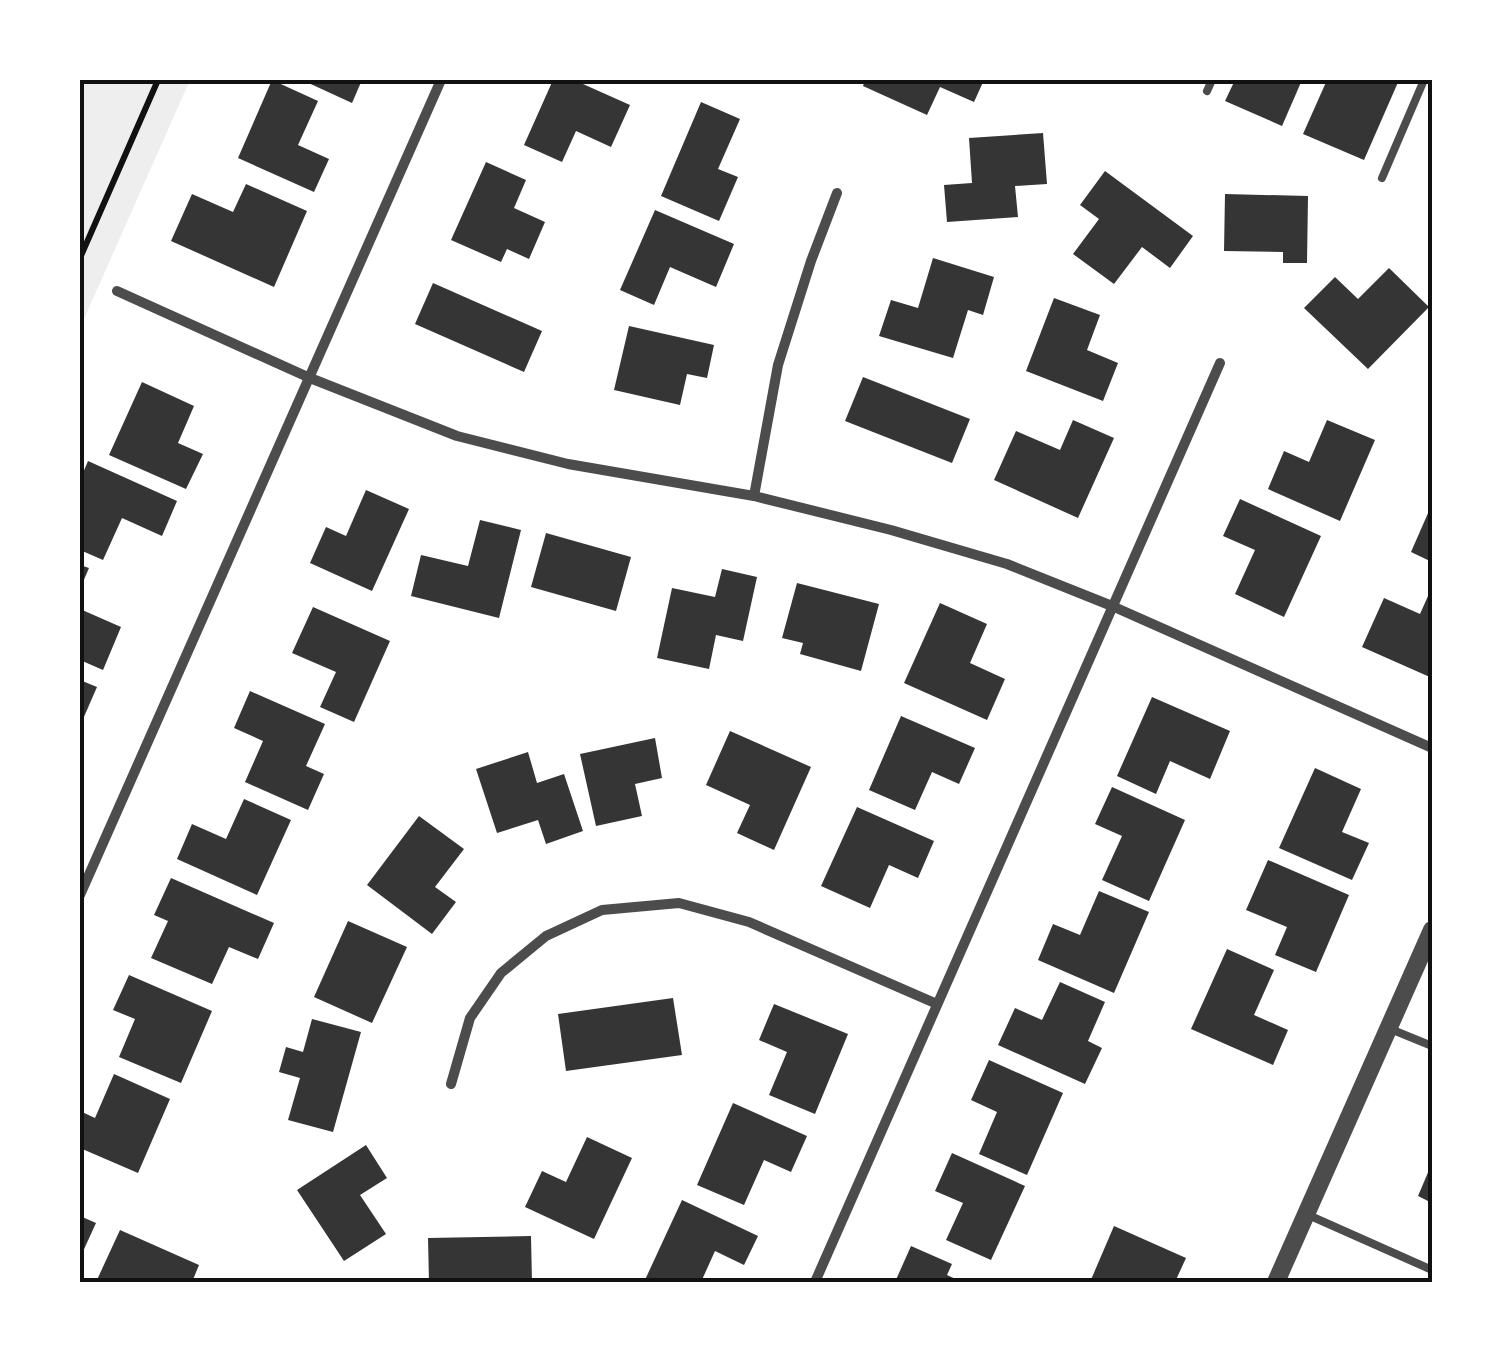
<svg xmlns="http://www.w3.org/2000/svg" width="1512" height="1362" font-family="Manrope,sans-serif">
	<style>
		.green { fill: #eee }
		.building { fill: #353535 }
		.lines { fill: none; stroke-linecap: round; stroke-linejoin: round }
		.path { stroke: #111; stroke-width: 6 }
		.service { stroke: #4c4c4c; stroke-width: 8 }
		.minor { stroke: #4c4c4c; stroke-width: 10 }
		.tertiary { stroke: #4c4c4c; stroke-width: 18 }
		.neatline { fill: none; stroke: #111; stroke-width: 4 }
	</style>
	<rect width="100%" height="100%" fill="#fff"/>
	<polygon class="green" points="80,80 190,80 80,328"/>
	<g class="building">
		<polygon points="272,80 318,101 298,145 329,159 314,192 238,158"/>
		<polygon points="302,80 362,80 352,103"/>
		<polygon points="553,80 574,80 630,105 611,147 576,131 562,162 524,145"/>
		<polygon points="865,80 984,80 974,102 940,87 927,115 863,86"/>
		<polygon points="1235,80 1302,80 1282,126 1225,101"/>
		<polygon points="1327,80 1399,80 1364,160 1303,134"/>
		<polygon points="701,102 740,119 718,169 738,177 719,221 661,196"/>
		<polygon points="1043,133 1047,184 1015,186 1018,217 947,222 944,185 972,183 969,138"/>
		<polygon points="486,162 526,180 514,208 545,222 529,259 507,249 501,262 451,240"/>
		<polygon points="1105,171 1193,236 1170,268 1142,247 1114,284 1073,254 1099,219 1080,205"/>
		<polygon points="246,184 307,211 274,287 171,241 192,194 233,212"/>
		<polygon points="1225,194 1308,196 1307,263 1283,263 1283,252 1224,251"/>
		<polygon points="655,210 734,244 716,287 670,267 654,305 620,290"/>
		<polygon points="933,258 994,277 983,315 968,310 953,358 879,336 891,300 918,308"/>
		<polygon points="1389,268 1429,307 1368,369 1304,308 1335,277 1358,299"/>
		<polygon points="433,283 542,331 524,372 415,324"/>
		<polygon points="1054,298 1100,315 1087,350 1118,363 1103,401 1026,371"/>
		<polygon points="629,326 714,345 707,378 687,374 680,405 614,390"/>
		<polygon points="863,377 970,419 952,463 845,421"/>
		<polygon points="142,382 194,406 178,443 203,454 186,489 109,455"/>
		<polygon points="1073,420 1114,438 1078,518 994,480 1016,431 1060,450"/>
		<polygon points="1327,420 1375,440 1340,521 1268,489 1284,451 1309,462"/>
		<polygon points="88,461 177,501 162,536 122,518 103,560 80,550 80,480"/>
		<polygon points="366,490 409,509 372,591 310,563 326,527 346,536"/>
		<polygon points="1240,499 1321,536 1284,617 1235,594 1255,550 1223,536"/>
		<polygon points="1432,504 1432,562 1411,552"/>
		<polygon points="480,520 521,530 499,618 411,596 421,555 468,566"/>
		<polygon points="546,533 631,557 616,611 531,587"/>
		<polygon points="80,565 89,568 80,589"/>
		<polygon points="722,569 757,577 743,641 716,635 709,669 657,658 672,588 715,597"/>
		<polygon points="797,583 879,604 861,671 800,654 803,643 782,638"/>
		<polygon points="1432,587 1432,678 1362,647 1384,598 1420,614"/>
		<polygon points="940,603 987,624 970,663 1005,679 987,720 904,683"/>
		<polygon points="313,607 390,641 354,722 320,707 336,672 292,653"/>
		<polygon points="80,609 121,627 103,670 80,660"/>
		<polygon points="80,680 97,687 80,726"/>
		<polygon points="250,691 325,724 306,766 324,774 308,810 245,782 263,741 234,728"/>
		<polygon points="1152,697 1230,731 1210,779 1170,761 1156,794 1117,776"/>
		<polygon points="901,716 975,748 959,784 932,772 915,810 869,790"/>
		<polygon points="730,731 811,767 774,850 737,833 750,805 706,785"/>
		<polygon points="655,738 662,778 635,784 642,816 596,826 580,754"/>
		<polygon points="528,752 537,783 564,774 583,831 546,844 538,820 497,833 476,769"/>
		<polygon points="1315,768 1361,789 1342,832 1369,843 1352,880 1279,848"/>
		<polygon points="1112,787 1185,820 1149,901 1102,880 1122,836 1095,824"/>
		<polygon points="244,799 291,820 257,895 177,859 192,824 226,839"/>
		<polygon points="857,807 934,841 918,878 889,865 870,908 821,886"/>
		<polygon points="419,816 464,849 435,887 456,902 432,934 367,885"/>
		<polygon points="1268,860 1349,895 1316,972 1275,955 1287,927 1246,910"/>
		<polygon points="171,878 274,923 258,959 229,947 212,984 151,958 168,921 154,915"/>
		<polygon points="1099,891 1149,912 1114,993 1038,960 1053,924 1080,935"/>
		<polygon points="348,921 407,947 372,1023 314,997"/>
		<polygon points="1227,949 1274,970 1254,1015 1288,1030 1273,1065 1191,1029"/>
		<polygon points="129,975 212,1011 181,1083 119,1057 135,1019 113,1010"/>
		<polygon points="1060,982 1105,1002 1088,1041 1102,1048 1085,1084 998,1045 1015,1008 1042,1020"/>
		<polygon points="673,998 682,1055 566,1071 558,1014"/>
		<polygon points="774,1004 848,1034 815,1114 769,1095 787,1052 759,1040"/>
		<polygon points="312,1019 361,1032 333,1132 288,1120 300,1078 279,1072 286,1047 303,1052"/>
		<polygon points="989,1060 1063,1093 1027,1175 979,1154 997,1112 971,1100"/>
		<polygon points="114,1074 170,1099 138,1173 80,1148 80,1111 95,1118"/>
		<polygon points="733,1103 807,1136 791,1172 764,1160 744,1205 697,1185"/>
		<polygon points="587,1137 632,1158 594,1239 525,1207 542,1171 566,1182"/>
		<polygon points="366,1145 387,1178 360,1195 386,1234 344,1261 297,1190"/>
		<polygon points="952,1153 1025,1186 991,1260 946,1240 963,1203 935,1191"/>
		<polygon points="1432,1163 1432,1203 1418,1196"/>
		<polygon points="682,1200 758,1236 744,1265 715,1251 701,1282 644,1282"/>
		<polygon points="80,1216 96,1223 80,1258"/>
		<polygon points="1114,1226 1186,1258 1175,1282 1090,1282"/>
		<polygon points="120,1230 199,1265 192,1282 96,1282"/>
		<polygon points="531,1236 532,1282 429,1282 428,1238"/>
		<polygon points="911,1246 952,1264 947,1275 962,1282 895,1282"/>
	</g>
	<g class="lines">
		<polyline class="path" points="80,258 158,80"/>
		<g class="service">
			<polyline points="1207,91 1212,80"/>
			<polyline points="1382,178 1424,80"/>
			<polyline points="1388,1028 1432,1046"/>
			<polyline points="1306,1214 1432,1270"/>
		</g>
		<g class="minor">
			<polyline points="117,291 310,378 457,436 568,464 754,496 891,530 1007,564 1112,606 1432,748"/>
			<polyline points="754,496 778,365 811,261 837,193"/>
			<polyline points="80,895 441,80"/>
			<polyline points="451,1084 470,1018 501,973 546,936 602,910 679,903 749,922 937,1004"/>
			<polyline points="815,1282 1220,363"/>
		</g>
		<polyline class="tertiary" points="1276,1282 1432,930"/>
	</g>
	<rect width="1512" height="1362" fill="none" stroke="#ffffff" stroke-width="165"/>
	<rect x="82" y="82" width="1348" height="1198" class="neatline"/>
</svg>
